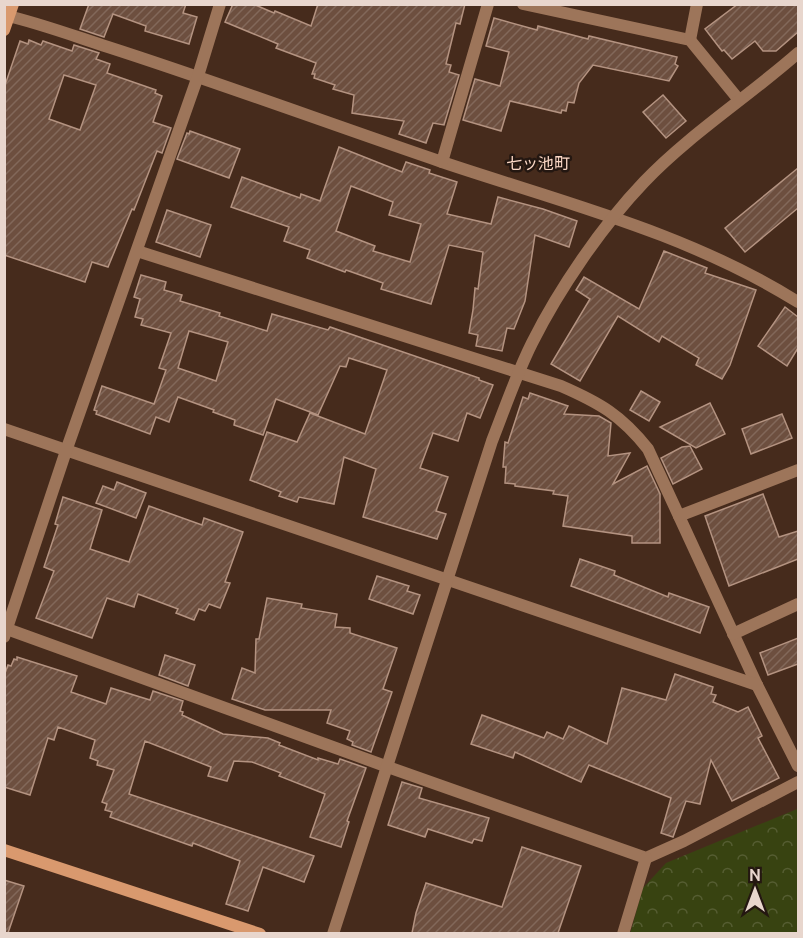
<svg xmlns="http://www.w3.org/2000/svg" width="803" height="938" font-family="Ubuntu,'Noto Sans JP',sans-serif">
	<style>
		.park { fill: url(#park-crowns) }
		.building { fill: url(#building-hatch); stroke: #b49381; stroke-width: 1.5; fill-rule: evenodd }
		.lines { fill: none; stroke-linecap: round; stroke-linejoin: round }
		.street { stroke: #9d755a; stroke-width: 12 }
		.secondary { stroke: #d9996e; stroke-width: 12 }
		.labels { text-anchor: middle; stroke-width: 5; stroke-linejoin: round; paint-order: stroke }
		.neighbourhood-label { font-size: 16px; fill: #fbd7c5; stroke: #241711 }
	</style>
	<defs>
		<pattern id="park-crowns" width="20" height="18" patternUnits="userSpaceOnUse" patternTransform="scale(1.5)"><rect width="20" height="18" fill="#384311"/><path d="M2 6a3 3 0 1 1 6 0M12 15a3 3 0 1 1 6 0" fill="none" stroke="#555d32"/></pattern>
		<pattern id="building-hatch" width="6" height="6" patternUnits="userSpaceOnUse" patternTransform="scale(1.5)"><rect width="6" height="6" fill="#6d4f3f"/><path d="M-1 1l2-2M0 6l6-6M5 7l2-2" fill="none" stroke="#82685a"/></pattern>
	</defs>
	<rect width="100%" height="100%" fill="#462b1c"/>
	<polygon class="park" points="797,809 798,812 798,933 630,934 643,888 666,863"/>
	<g class="building">
		<polygon points="89,4 186,4 183,13 197,17 189,44 145,31 146,26 113,14 104,37 80,29"/>
		<polygon points="233,4 253,4 274,13 275,11 311,26 318,4 465,4 460,24 456,23 446,64 451,65 449,72 459,75 444,125 433,123 426,143 399,134 404,121 352,113 354,95 333,89 335,85 314,78 315,74 312,74 316,63 276,48 278,44 225,22"/>
		<polygon points="738,4 798,4 798,32 776,51 763,51 755,41 732,59 724,50 722,51 705,29"/>
		<polygon points="494,18 537,30 538,26 588,39 589,36 677,57 675,64 678,66 669,81 593,65 579,83 574,103 568,102 566,111 562,110 561,113 510,101 501,131 463,120 475,79 500,86 509,52 486,46"/>
		<path d="M29,40L41,45L43,41L72,51L74,45L99,53L96,59L110,64L107,73L156,90L155,93L162,96L153,122L171,128L162,153L157,151L134,210L132,209L108,267L92,262L85,282L4,255V88L20,41L28,44ZM64,75L96,85L80,130L49,119Z"/>
		<polygon points="663,95 686,121 666,138 643,112"/>
		<polygon points="190,131 240,149 229,178 177,159 187,133 189,134"/>
		<path d="M339,147L402,172L406,162L430,170L429,173L457,182L447,214L491,224L498,197L543,209L577,221L569,247L535,235L525,301L514,329L507,328L502,351L476,346L478,335L469,333L473,310L475,288L478,289L483,252L449,245L431,304L381,289L383,283L346,270L345,272L307,258L310,250L284,241L289,227L231,207L242,177L300,198L301,194L320,201ZM351,186L393,202L389,215L421,224L410,262L373,251L375,246L336,231Z"/>
		<polygon points="798,168 798,208 745,252 725,228"/>
		<polygon points="167,210 211,225 200,257 156,242"/>
		<polygon points="664,251 707,268 705,273 756,290 730,365 722,379 696,365 699,358 662,336 659,342 618,316 580,381 551,364 590,299 576,290 584,277 639,309"/>
		<path d="M141,275L166,282L164,290L182,295L180,301L220,313L219,316L267,331L272,314L328,330L330,327L479,378V380L493,385L480,418L467,413L458,441L433,433L420,468L448,477L436,511L446,514L437,539L363,517L376,469L344,457L334,504L299,497L297,502L279,496L281,492L250,480L267,432L297,442L310,413L365,434L387,370L349,358L346,367L340,366L318,415L276,399L263,435L234,425L235,420L213,412L214,410L178,397L169,422L156,417L150,434L96,414L97,411L94,410L102,386L154,404L166,370L159,368L171,333L141,325L143,319L135,317L140,299L134,297ZM189,331L228,342L216,381L178,368Z"/>
		<polygon points="785,307 798,317 798,348 787,366 758,346"/>
		<polygon points="641,391 660,402 649,421 630,410"/>
		<polygon points="530,393 568,406 564,414 599,416 611,423 608,456 630,453 613,484 647,466 660,494 660,543 632,543 632,536 563,526 568,496 553,494 554,491 515,486 515,484 505,483 506,467 503,467 505,442 508,443 523,397 528,399"/>
		<polygon points="710,403 725,434 696,448 660,427"/>
		<polygon points="782,414 792,438 751,454 742,429"/>
		<polygon points="690,446 702,469 673,484 661,458 682,447"/>
		<polygon points="117,482 146,493 136,518 96,503 103,486 114,490"/>
		<polygon points="763,494 779,537 798,531 798,559 729,586 705,516"/>
		<polygon points="63,497 102,510 90,549 129,562 149,506 202,525 204,518 243,532 225,582 230,583 220,608 209,604 205,611 199,609 194,620 176,613 178,609 138,594 134,607 107,598 92,638 36,618 54,571 44,567 58,525 55,524"/>
		<polygon points="580,559 615,571 614,575 668,597 669,593 709,607 700,633 571,586"/>
		<polygon points="377,576 409,586 407,591 420,595 413,614 369,599"/>
		<polygon points="267,598 302,604 301,608 337,614 335,627 350,628 350,633 397,648 383,689 392,692 371,752 352,745 353,742 347,739 350,731 327,723 331,710 265,710 232,699 242,668 255,673 256,639 259,639"/>
		<polygon points="798,638 798,664 768,675 760,653"/>
		<polygon points="165,655 195,665 188,686 159,675"/>
		<polygon points="17,657 77,676 71,692 106,704 111,688 150,700 153,691 183,701 180,711 183,712 182,715 223,734 268,738 280,743 279,745 318,760 318,758 338,764 340,759 366,768 347,821 349,822 341,847 310,837 325,794 279,776 281,773 252,762 234,761 227,781 208,776 211,767 145,741 129,794 314,856 304,882 263,867 248,911 226,904 240,861 193,843 192,846 110,817 112,812 105,810 107,804 102,802 114,770 97,765 98,761 90,758 95,740 58,727 54,740 48,738 30,795 4,787 4,676 8,665 11,666 14,659 17,660"/>
		<polygon points="675,674 713,687 711,694 716,695 713,702 738,712 748,707 762,736 758,738 779,778 732,801 711,760 700,804 686,801 673,837 661,833 671,798 589,765 581,782 515,752 513,758 471,744 482,715 544,738 547,732 563,739 569,726 607,744 622,688 666,700"/>
		<polygon points="402,782 422,788 419,798 489,818 482,841 474,839 472,843 428,829 425,837 388,825"/>
		<polygon points="522,847 581,866 558,933 412,933 416,913 426,883 502,907"/>
		<polygon points="4,880 24,886 8,933 4,933"/>
	</g>
	<g class="lines">
		<g class="street">
			<polyline points="523,4 690,40 739,100"/>
			<path d="M4,15C39,23 74,36 108,47C220,83 330,124 442,162C564,203 688,233 798,302"/>
			<polyline points="690,40 697,4"/>
			<polyline points="442,162 488,4"/>
			<path d="M137,251L561,386C600,403 621,415 648,449L757,685L798,766"/>
			<polyline points="4,429 757,685"/>
			<polyline points="679,516 798,470"/>
			<polyline points="7,629 388,767 646,858 684,841 798,782"/>
			<polyline points="733,634 798,604"/>
			<polyline points="4,637 66,451 198,76 220,4"/>
			<path d="M333,934L492,441C505,408 516,375 532,343C559,289 602,226 644,182C690,134 748,97 798,53"/>
			<polyline points="623,934 646,858"/>
		</g>
		<g class="secondary">
			<polyline points="4,30 13,4"/>
			<polyline points="4,850 260,934"/>
		</g>
	</g>
	<g class="labels">
		<g class="neighbourhood-label">
			<text x="538" y="169">七ッ池町</text>
		</g>
	</g>
	<rect width="803" height="938" fill="none" stroke="#e8d6cd" stroke-width="12"/>
	<g transform="translate(755 890)" stroke="#241711" stroke-width="4.5" paint-order="stroke">
	<path d="M0-4.5L10 22L0 15L-10 22Z" fill="#e8d6cd"/>
	<text y="-9" font-size="16" font-weight="bold" text-anchor="middle" fill="#e8d6cd">N</text>
	</g>
</svg>
